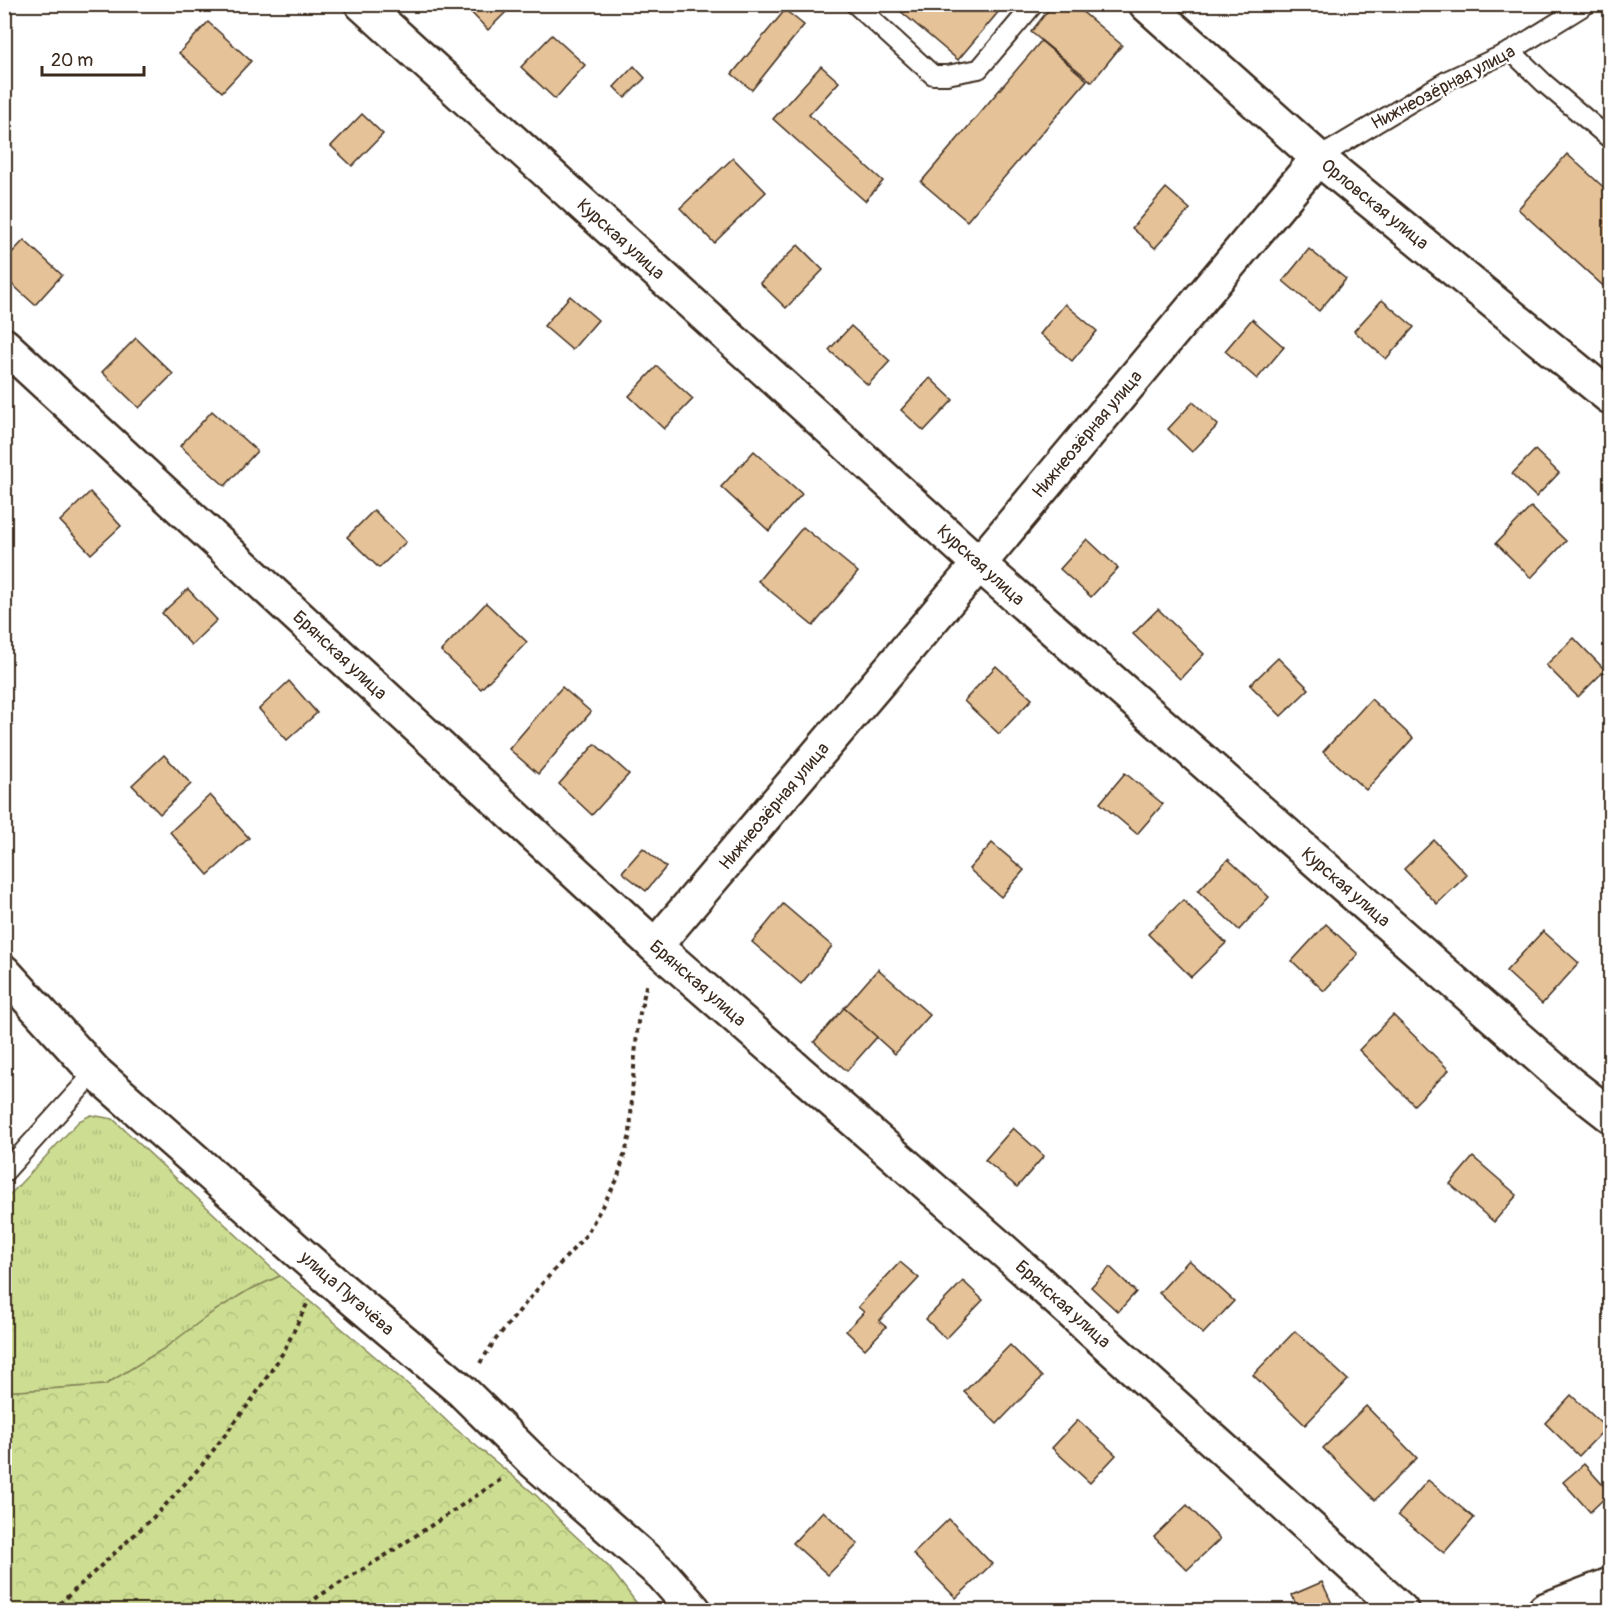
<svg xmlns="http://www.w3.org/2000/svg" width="1615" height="1615" font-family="Pangolin,sans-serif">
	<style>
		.grass { fill: url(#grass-tufts); stroke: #848458; stroke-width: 1.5 }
		.forest { fill: url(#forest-crowns); stroke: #848458; stroke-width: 1.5 }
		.building { fill: #e5c297; stroke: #3b2a1e; stroke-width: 1.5 }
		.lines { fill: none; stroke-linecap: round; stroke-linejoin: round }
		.lane-casing { stroke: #3b2a1e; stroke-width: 22 }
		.street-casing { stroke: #3b2a1e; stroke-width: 38 }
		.secondary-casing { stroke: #3b2a1e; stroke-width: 38 }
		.path { stroke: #3b2a1e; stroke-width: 4; stroke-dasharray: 4.5 4.5; stroke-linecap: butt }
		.lane { stroke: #fff; stroke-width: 18 }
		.street { stroke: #fff; stroke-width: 33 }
		.secondary { stroke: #fff; stroke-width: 33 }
		.labels { text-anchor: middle; stroke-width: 5; stroke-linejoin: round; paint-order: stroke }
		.street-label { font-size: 18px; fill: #3b2a1e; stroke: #fff }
	</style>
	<defs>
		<pattern id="grass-tufts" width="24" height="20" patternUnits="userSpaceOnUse" patternTransform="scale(1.5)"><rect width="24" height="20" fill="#cdde92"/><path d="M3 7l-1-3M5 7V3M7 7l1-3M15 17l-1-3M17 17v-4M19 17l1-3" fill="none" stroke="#b1bf7d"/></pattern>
		<pattern id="forest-crowns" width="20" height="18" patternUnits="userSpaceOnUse" patternTransform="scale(1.5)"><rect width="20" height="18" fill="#cdde92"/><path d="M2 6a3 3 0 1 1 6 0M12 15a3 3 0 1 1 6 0" fill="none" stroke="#b1bf7d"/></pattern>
	</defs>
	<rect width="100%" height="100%" fill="#fff"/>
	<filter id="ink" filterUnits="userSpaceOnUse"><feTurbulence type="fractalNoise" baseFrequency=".0167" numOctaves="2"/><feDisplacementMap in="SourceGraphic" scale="12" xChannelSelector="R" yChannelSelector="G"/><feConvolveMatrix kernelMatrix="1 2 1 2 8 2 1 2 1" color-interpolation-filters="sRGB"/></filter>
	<g filter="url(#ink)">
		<polygon class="grass" points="91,1115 113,1119 280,1276 247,1291 213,1312 165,1348 105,1385 5,1392 4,1201 79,1121"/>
		<polygon class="forest" points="280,1276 411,1387 451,1425 537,1496 567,1528 609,1567 642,1610 5,1610 5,1392 105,1385 165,1348 213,1312 247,1291"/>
		<g class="building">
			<polygon points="463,4 514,4 488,30"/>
			<polygon points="892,4 994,4 1000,10 958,60"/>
			<polygon points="1053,4 1073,4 1122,45 1092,82 1031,32"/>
			<polygon points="785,10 804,25 752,90 732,74"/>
			<polygon points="208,22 251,61 222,92 179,53"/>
			<polygon points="552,35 585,65 555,99 521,67"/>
			<polygon points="1041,41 1087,80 967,221 921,182"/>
			<polygon points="634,66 645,78 625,98 614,87"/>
			<polygon points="821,66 839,82 809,115 883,181 865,201 773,119"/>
			<polygon points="362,114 383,134 352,166 331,146"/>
			<polygon points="1567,154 1610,193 1610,292 1518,209"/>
			<polygon points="733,158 766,192 714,243 680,208"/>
			<polygon points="1166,188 1190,209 1155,248 1132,228"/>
			<polygon points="24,240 62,275 35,305 4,277 4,261"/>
			<polygon points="798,245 823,270 786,308 760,283"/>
			<polygon points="1309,249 1346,279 1319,311 1283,281"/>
			<polygon points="570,296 598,320 572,350 544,326"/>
			<polygon points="1382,300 1414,327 1386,359 1354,331"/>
			<polygon points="1065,304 1097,331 1072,361 1040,334"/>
			<polygon points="1252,319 1284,347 1257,379 1225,351"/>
			<polygon points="851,326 890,361 868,385 829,350"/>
			<polygon points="136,338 173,374 139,408 102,372"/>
			<polygon points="657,366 693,399 664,429 629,396"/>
			<polygon points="930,378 953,400 924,431 901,410"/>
			<polygon points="1193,402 1218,425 1192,452 1168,429"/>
			<polygon points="212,411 257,451 225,486 180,446"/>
			<polygon points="1535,450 1559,473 1536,497 1512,474"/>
			<polygon points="754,451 802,494 769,531 721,487"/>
			<polygon points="90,492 121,526 91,554 60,521"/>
			<polygon points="1531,507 1566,541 1531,578 1496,543"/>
			<polygon points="374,510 406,542 379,568 347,537"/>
			<polygon points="803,527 858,572 813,626 758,581"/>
			<polygon points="1087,539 1118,568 1091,597 1060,569"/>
			<polygon points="188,589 217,620 191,645 162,613"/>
			<polygon points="486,603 527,642 481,689 441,651"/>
			<polygon points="1158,609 1204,654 1180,679 1133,634"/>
			<polygon points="1574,638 1605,670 1578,697 1546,665"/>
			<polygon points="1278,658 1309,689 1281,716 1250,685"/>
			<polygon points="996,666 1032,699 999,734 964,701"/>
			<polygon points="289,681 317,713 287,740 259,709"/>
			<polygon points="562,687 591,712 538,774 509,749"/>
			<polygon points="1371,699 1413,738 1366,790 1323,752"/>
			<polygon points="595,744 629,774 592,815 559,784"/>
			<polygon points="164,755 191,784 160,814 132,785"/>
			<polygon points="1125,773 1163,804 1137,834 1100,803"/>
			<polygon points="210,795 249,838 208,875 170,832"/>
			<polygon points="1434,840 1467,875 1437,904 1404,869"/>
			<polygon points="992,843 1024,870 1001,897 969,869"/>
			<polygon points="643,848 666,867 646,891 622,872"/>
			<polygon points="1228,859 1269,897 1239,930 1198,891"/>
			<polygon points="1183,900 1226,943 1191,977 1148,934"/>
			<polygon points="783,904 832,946 801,984 752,942"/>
			<polygon points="1326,924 1358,954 1324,991 1292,961"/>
			<polygon points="1543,931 1579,963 1542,1004 1506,971"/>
			<polygon points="878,969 930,1015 895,1054 844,1008"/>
			<polygon points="844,1008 877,1037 847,1071 814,1042"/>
			<polygon points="1393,1015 1449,1070 1414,1105 1359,1050"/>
			<polygon points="1013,1128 1044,1156 1017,1187 985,1160"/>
			<polygon points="1473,1157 1517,1195 1494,1222 1450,1184"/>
			<polygon points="1189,1260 1234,1301 1203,1334 1159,1293"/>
			<polygon points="900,1262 919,1278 879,1321 886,1327 865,1349 846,1331 864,1312 858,1307"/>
			<polygon points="1110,1267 1136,1292 1118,1312 1091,1287"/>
			<polygon points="963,1281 983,1300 946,1339 926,1319"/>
			<polygon points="1295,1331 1348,1380 1305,1425 1253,1375"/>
			<polygon points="1010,1345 1042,1377 997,1424 964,1392"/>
			<polygon points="1571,1395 1606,1428 1579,1456 1545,1423"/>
			<polygon points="1366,1406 1417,1458 1375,1500 1323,1448"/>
			<polygon points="1078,1420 1116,1455 1090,1483 1052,1448"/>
			<polygon points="1584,1464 1610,1493 1590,1512 1563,1482"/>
			<polygon points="1428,1480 1474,1518 1444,1553 1398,1515"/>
			<polygon points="1187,1505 1220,1539 1187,1570 1154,1537"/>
			<polygon points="823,1511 858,1544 828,1575 793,1543"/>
			<polygon points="949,1519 992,1564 956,1598 913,1554"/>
			<polygon points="1322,1582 1335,1610 1298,1610 1292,1595"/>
		</g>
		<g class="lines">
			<g class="lane-casing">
				<g id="lane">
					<polyline points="855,4 933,75 947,75 979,69 1034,4"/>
					<polyline points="1511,51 1544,83 1610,139"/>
					<polyline points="1318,158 1448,80 1511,51 1587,4"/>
					<polyline points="4,1173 95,1072"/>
				</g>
			</g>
			<g class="street-casing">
				<g id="street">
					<polyline points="362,4 979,564 1569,1083 1610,1115"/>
					<polyline points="4,345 655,946 1004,1251 1401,1610"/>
					<polyline points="655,946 979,564 1318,158"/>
					<polyline points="4,972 95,1072 326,1276 462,1391 531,1459 662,1574 694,1610"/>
				</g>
			</g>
			<g class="secondary-casing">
				<g id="secondary">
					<polyline points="1146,4 1318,158 1610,397"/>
					<polyline points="1545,1610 1610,1585"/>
				</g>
			</g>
			<g class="path">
				<polyline points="480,1363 496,1339 540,1286 586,1235 617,1180 630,1135 633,1079 638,1022 647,982"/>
				<polyline points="53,1610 158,1513 202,1465 254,1397 284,1351 307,1304"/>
				<polyline points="301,1610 319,1596 391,1552 503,1478"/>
			</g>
			<use href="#lane" class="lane"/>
			<use href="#street" class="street"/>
			<use href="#secondary" class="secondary"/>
		</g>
	</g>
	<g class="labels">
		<g class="street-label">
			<text transform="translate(1443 87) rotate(-28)" y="6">Нижнеозёрная улица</text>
			<text transform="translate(1375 204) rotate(39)" y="6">Орловская улица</text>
			<text transform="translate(621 239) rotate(42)" y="6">Курская улица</text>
			<text transform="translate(1087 434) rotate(-50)" y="6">Нижнеозёрная улица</text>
			<text transform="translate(981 565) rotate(42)" y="6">Курская улица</text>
			<text transform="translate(340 655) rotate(43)" y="6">Брянская улица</text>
			<text transform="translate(774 806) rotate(-50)" y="6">Нижнеозёрная улица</text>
			<text transform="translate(1346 887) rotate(41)" y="6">Курская улица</text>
			<text transform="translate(698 983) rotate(41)" y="6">Брянская улица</text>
			<text transform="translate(347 1293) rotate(41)" y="6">улица Пугачёва</text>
			<text transform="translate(1063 1304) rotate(42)" y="6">Брянская улица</text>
		</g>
	</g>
	<rect width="1615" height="1615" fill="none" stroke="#fff" stroke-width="24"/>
	<rect x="12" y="12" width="1591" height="1591" fill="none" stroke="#3b2a1e" stroke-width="2" filter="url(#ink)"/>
	<path d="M42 66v9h102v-9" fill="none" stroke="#3b2a1e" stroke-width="3"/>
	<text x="51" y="66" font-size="18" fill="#3b2a1e" stroke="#ffffff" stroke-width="4.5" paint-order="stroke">20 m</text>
</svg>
